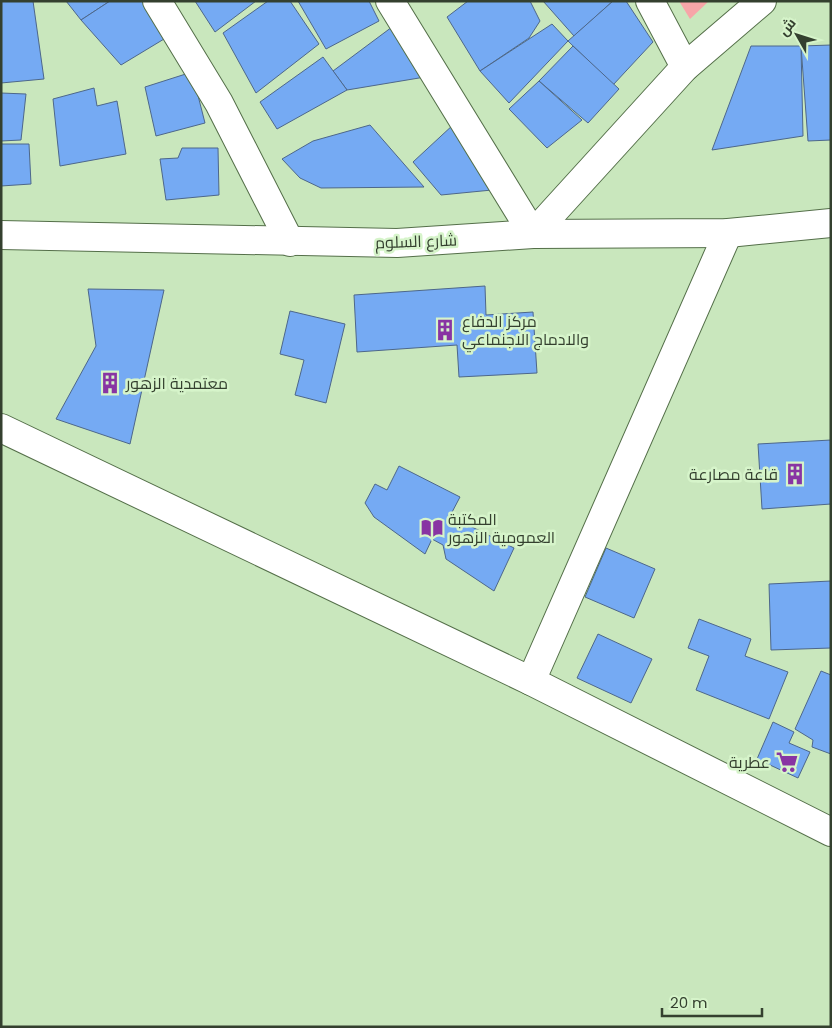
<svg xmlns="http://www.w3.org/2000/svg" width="832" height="1028" font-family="Poppins,Cairo,sans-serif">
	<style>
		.green { fill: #f7a5a8 }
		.building { fill: #75aaf3; stroke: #4d678a }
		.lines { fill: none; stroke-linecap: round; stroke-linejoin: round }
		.street-casing { stroke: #546f49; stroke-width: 30 }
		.street { stroke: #fff; stroke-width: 28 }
		.labels { text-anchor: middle; stroke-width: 5; stroke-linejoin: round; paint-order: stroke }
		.street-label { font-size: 16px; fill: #34402f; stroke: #d6f4ca }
		.poi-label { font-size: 16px; fill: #34402f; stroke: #d6f4ca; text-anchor: start }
	</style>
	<rect width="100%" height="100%" fill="#c9e7bd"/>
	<polygon class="green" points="679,1 709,1 690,19"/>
	<g class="building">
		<polygon points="1,1 33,1 44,79 1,83"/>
		<polygon points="66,1 110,1 81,20"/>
		<polygon points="110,1 146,1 169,36 121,65 81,20"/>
		<polygon points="195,1 256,1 215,32"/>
		<polygon points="268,1 290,1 319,44 256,93 223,33"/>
		<polygon points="298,1 369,1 379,21 326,49"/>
		<polygon points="468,1 530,1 540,21 529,38 480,71 447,17"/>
		<polygon points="543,1 613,1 574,36"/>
		<polygon points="613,1 626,1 653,42 613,85 568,41"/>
		<polygon points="552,24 568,41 509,103 480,71"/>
		<polygon points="392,27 425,77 347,90 333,71"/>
		<polygon points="831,45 831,140 808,141 801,46"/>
		<polygon points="573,46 619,89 588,123 539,81"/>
		<polygon points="751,46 801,46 803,136 712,150"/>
		<polygon points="323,57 347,90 277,129 260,102"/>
		<polygon points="192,72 205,123 156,136 145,87"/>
		<polygon points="539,81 582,120 547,148 509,109"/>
		<polygon points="94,88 97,106 117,101 126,154 60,166 53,99"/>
		<polygon points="1,93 26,94 21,140 1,141"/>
		<polygon points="454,124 492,190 441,195 413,162"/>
		<polygon points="370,125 424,187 321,188 300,178 282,159 313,141"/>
		<polygon points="1,144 29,144 31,184 1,186"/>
		<polygon points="182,148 218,148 219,195 166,200 160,159 178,158"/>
		<polygon points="485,286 486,315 533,312 537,373 459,377 457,345 357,352 354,295"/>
		<polygon points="88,289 164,290 130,444 56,419 96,346"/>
		<polygon points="290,311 345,324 326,403 295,395 304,360 280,354"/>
		<polygon points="831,440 831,504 762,509 758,444"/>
		<polygon points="399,466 460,497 450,516 514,548 494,591 446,559 443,545 432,539 425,554 374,517 365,503 375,484 387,490"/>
		<polygon points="606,548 655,569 634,618 585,597"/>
		<polygon points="831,581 831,648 771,650 769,584"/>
		<polygon points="699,619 751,639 745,656 788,672 769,719 696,690 709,656 688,648"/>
		<polygon points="598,634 652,659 631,703 577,678"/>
		<polygon points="821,671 831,675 831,754 812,747 813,740 795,729"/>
		<polygon points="773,722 794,732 789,743 810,752 798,778 757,759"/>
	</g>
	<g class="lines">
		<g class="street-casing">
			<g id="street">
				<polyline points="157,1 219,103 290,242"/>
				<polyline points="390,1 533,234 685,67 762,1"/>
				<polyline points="650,1 685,67"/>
				<polyline points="1,235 397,243 533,234 728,233 831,223"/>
				<polyline points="1,428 531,681 831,832"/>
				<polyline points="531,681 728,233"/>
			</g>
		</g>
		<use href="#street" class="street"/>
	</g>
	<defs>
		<g id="building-bare" transform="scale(1.725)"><path d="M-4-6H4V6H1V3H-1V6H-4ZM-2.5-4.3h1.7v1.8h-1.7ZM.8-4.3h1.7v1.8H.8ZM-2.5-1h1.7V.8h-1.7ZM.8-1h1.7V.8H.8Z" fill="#8834a3" stroke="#d6f4ca" stroke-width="2.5" paint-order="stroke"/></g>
		<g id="library-bare" transform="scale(1.725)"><path d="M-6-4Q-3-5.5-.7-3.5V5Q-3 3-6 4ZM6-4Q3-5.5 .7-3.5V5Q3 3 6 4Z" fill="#8834a3" stroke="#d6f4ca" stroke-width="2.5" paint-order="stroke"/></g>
		<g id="supermarket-bare" transform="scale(1.725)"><path d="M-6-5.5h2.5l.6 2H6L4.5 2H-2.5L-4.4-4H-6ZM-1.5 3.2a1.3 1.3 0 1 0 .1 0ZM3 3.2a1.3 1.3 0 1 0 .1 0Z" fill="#8834a3" stroke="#d6f4ca" stroke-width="2.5" paint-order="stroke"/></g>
	</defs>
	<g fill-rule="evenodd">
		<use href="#building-bare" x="445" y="330"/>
		<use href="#building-bare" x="110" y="383"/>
		<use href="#building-bare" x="795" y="474"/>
		<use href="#library-bare" x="432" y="528"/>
		<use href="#supermarket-bare" x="787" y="762"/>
	</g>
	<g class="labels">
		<g class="street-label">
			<text transform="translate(416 241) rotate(-2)" y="6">شارع السلوم</text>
		</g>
		<g class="poi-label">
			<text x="462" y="327">مركز الدفاع<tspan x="462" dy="18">والادماج الاجنماعي</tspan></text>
			<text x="126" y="389">معتمدية الزهور</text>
			<text x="778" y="480" text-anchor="end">قاعة مصارعة</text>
			<text x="448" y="525">المكتبة<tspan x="448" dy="18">العمومية الزهور</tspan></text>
			<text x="770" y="768" text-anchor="end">عطرية</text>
		</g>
	</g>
	<rect width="832" height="1028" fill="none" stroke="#34402f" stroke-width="5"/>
	<g transform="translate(797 35) rotate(309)" stroke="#d6f4ca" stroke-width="4" paint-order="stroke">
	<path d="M0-4L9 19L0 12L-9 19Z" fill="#34402f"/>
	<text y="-8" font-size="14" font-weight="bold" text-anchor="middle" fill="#34402f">ش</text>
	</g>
	<path d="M662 1008v8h100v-8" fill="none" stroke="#34402f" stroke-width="2.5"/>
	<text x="670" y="1008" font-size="15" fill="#34402f" stroke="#d6f4ca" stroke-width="4" paint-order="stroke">20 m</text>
</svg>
